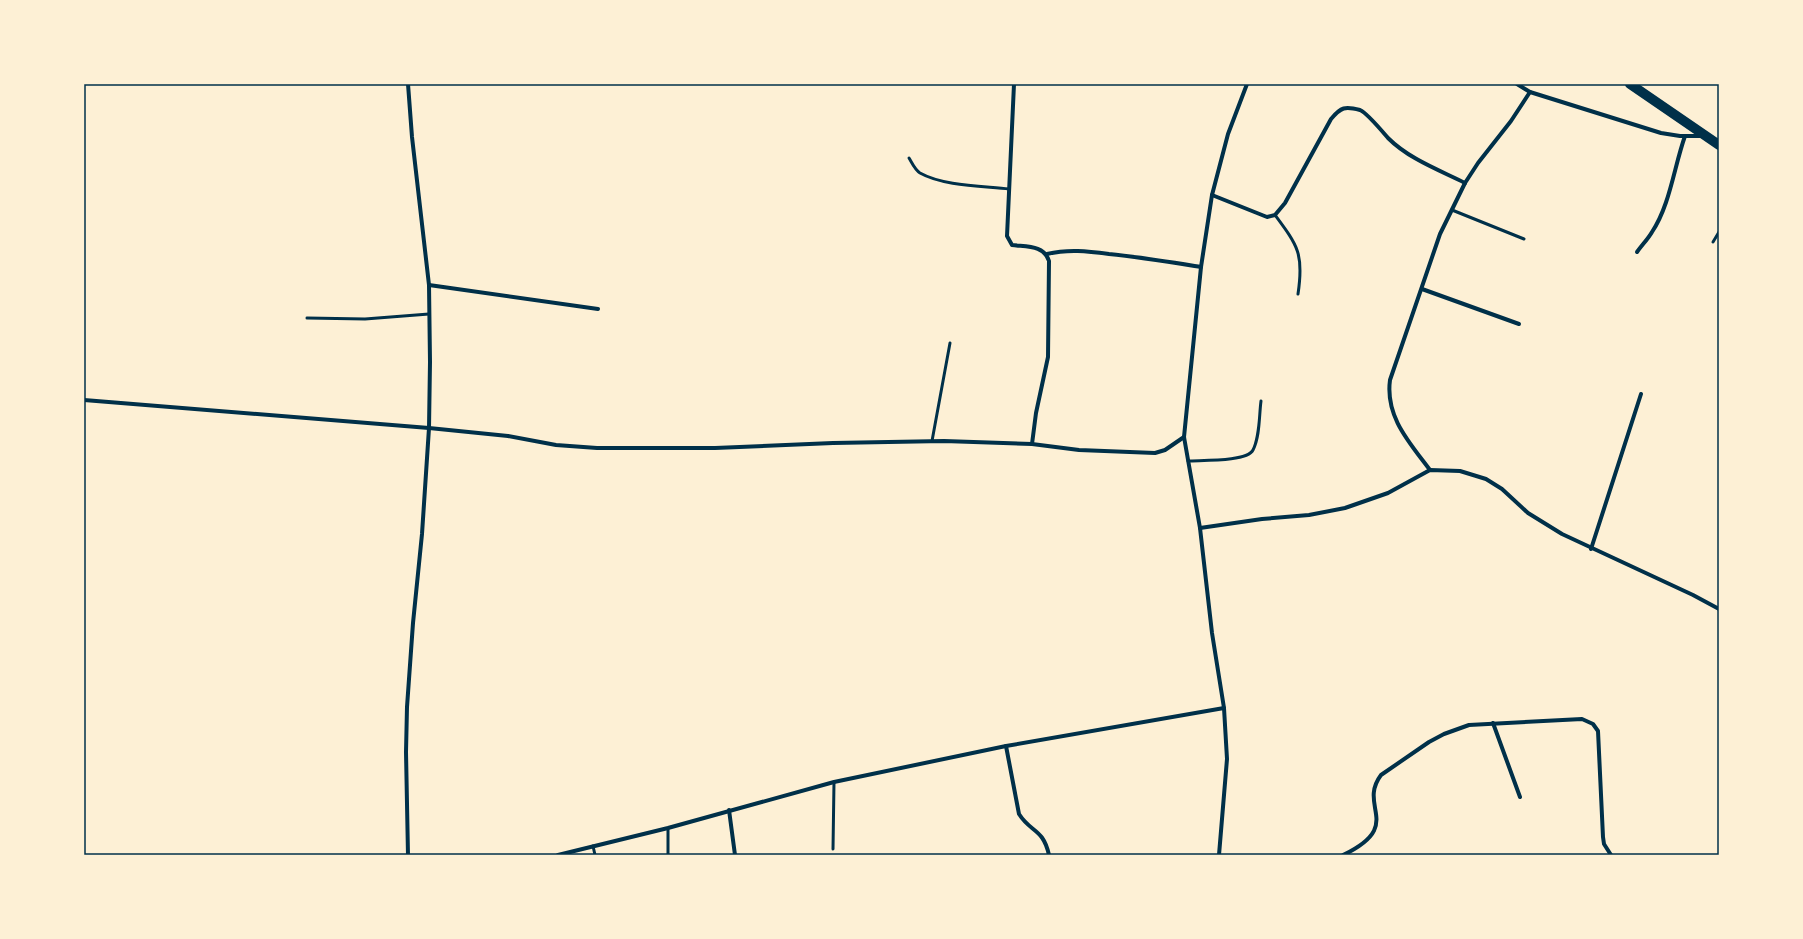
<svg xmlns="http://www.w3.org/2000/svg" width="1803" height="939" font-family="'Asap Condensed',sans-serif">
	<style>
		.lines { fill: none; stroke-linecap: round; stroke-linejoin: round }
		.service { stroke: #003049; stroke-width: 3 }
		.minor { stroke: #003049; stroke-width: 4 }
		.primary { stroke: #003049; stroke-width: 10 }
		.neatline { fill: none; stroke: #003049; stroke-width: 1.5 }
	</style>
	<rect width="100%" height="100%" fill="#fdf0d5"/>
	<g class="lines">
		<g class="service">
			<path d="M909,158C912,163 915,170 920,173C943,186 983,186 1009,189"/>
			<polyline points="1452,210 1524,239"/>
			<path d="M1275,215C1298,246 1304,254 1298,294"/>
			<polyline points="1713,242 1719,232"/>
			<polyline points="307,318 365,319 429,314"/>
			<polyline points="932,441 950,343"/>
			<path d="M1188,461C1201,460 1247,462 1253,450C1260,436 1259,416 1261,401"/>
			<polyline points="668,828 668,855"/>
			<polyline points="593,846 595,855"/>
			<polyline points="833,849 834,782"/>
		</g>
		<g class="minor">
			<polyline points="408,84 412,137 429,285 430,362 429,428 422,534 413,623 407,707 406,752 408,855"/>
			<path d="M1014,84L1007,236L1012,245C1027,247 1044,245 1049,261L1048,357L1036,413L1032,444"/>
			<polyline points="1517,84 1530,92 1661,133 1680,136 1701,136"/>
			<path d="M1212,195L1267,217L1275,215L1285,203L1331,119C1341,107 1345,106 1360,110C1367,113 1382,131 1388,138C1409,159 1439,170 1465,183"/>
			<path d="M1637,252C1642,245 1648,239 1652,232C1670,205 1674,167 1685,136"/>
			<path d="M1047,254C1068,249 1087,251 1109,254C1140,257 1170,262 1201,267"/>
			<polyline points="429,285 598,309"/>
			<polyline points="1422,289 1519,324"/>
			<polyline points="84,400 429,428 508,436 556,445 597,448 715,448 833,443 944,441 1032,444 1079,450 1155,453 1165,450 1184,437"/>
			<path d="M1430,470C1410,443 1385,417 1390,380L1440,234L1465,183L1478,163L1511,121L1530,92"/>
			<polyline points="1200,528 1262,519 1309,515 1345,508 1388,493 1430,470 1460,471 1486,479 1502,489 1528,513 1562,534 1693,595 1719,609"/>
			<polyline points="1591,549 1641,394"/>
			<polyline points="1493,723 1520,797"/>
			<path d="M1006,746L1019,814C1031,833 1043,828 1049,855"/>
			<polyline points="729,810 735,855"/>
			<polyline points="558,855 668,828 834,782 1006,746 1224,708"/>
			<polyline points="1219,855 1227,759 1224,708 1212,633 1200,528 1184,437 1201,267 1212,195 1228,134 1247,84"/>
			<path d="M1343,855C1405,825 1357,807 1381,775L1429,742L1444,734L1469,725L1582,719L1593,724L1598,731L1603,837L1604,844L1611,855"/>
		</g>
		<polyline class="primary" points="1630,84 1719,145"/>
	</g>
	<rect width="1803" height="939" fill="none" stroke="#fdf0d5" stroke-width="170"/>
	<rect x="85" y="85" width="1633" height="769" class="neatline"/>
</svg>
